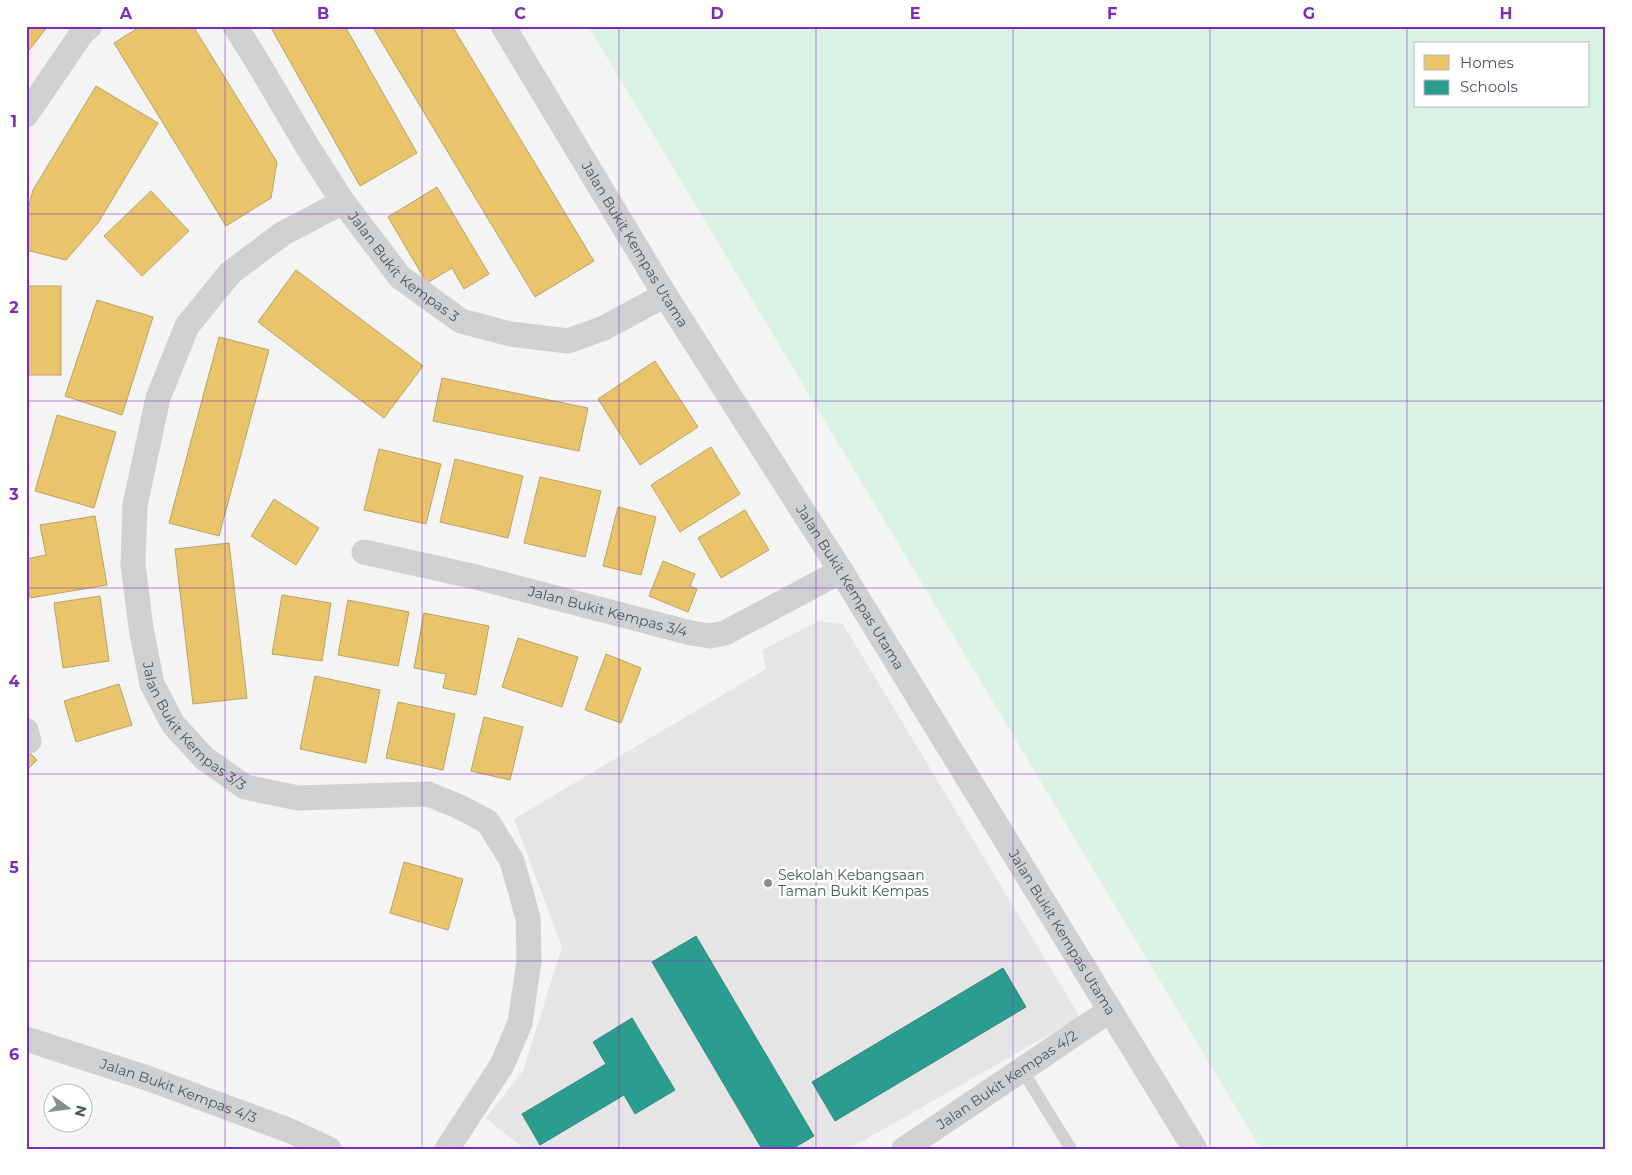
<svg xmlns="http://www.w3.org/2000/svg" width="1632" height="1175" font-family="Montserrat,sans-serif">
	<style>
		.education { fill: #e6e5e6 }
		.green { fill: #d9f2e3; fill-rule: evenodd }
		.homes { fill: #e9c46a; stroke: #b9a367 }
		.schools { fill: #2a9d8f; stroke: #348881 }
		.lines { fill: none; stroke-linecap: round; stroke-linejoin: round }
		.lane { stroke: #ced0d2; stroke-width: 12 }
		.street { stroke: #ced0d2; stroke-width: 25 }
		.grid { fill: none; stroke: #7b2cbf; stroke-width: 1; stroke-opacity: 0.55 }
		.poi-dot { fill: #868d94; stroke: #fff; stroke-width: 2 }
		.labels { text-anchor: middle; stroke-width: 5; stroke-linejoin: round; paint-order: stroke }
		.street-label { font-size: 14px; fill: #4a5661; stroke: #fff }
		.poi-label { font-size: 14px; fill: #4a5661; stroke: #fff; text-anchor: start }
		.neatline { fill: none; stroke: #7b2cbf; stroke-width: 2 }
		.grid-label { font-size: 16px; text-anchor: middle; font-weight: bold; fill: #7b2cbf }
	</style>
	<rect width="100%" height="100%" fill="#f4f4f4"/>
	<polygon class="education" points="819,621 843,624 1080,1017 849,1149 524,1149 486,1118 523,1071 562,947 514,819 766,669 762,650"/>
	<path class="green" d="M588,26H1606V1149H1261ZM1416,44H1588V106H1416Z"/>
	<g class="homes">
		<polygon points="26,26 48,26 26,54"/>
		<polygon points="141,26 193,26 277,162 271,198 226,226 114,43"/>
		<polygon points="270,26 345,26 417,153 360,186"/>
		<polygon points="372,26 452,26 594,261 535,297"/>
		<polygon points="96,86 158,123 98,223 66,260 26,250 26,217 33,190"/>
		<polygon points="437,187 489,274 464,289 452,268 427,283 388,217"/>
		<polygon points="151,191 189,231 142,276 104,236"/>
		<polygon points="296,270 423,366 384,418 258,322"/>
		<rect x="26" y="286" width="35" height="89"/>
		<polygon points="97,300 153,317 122,415 65,396"/>
		<polygon points="219,337 269,350 219,536 169,523"/>
		<polygon points="655,361 698,427 640,465 598,399"/>
		<polygon points="442,378 588,408 579,451 433,421"/>
		<polygon points="57,415 116,432 94,508 35,491"/>
		<polygon points="711,447 740,494 680,532 651,485"/>
		<polygon points="379,449 441,464 426,524 364,510"/>
		<polygon points="455,459 523,476 508,538 440,522"/>
		<polygon points="540,477 601,491 585,557 524,543"/>
		<polygon points="274,499 319,528 296,565 251,536"/>
		<polygon points="618,507 656,517 641,575 603,566"/>
		<polygon points="745,510 769,550 721,578 698,538"/>
		<polygon points="95,516 107,585 30,598 26,578 26,559 46,555 40,525"/>
		<polygon points="229,543 247,698 193,704 175,549"/>
		<polygon points="663,561 695,574 690,586 697,589 688,612 649,596"/>
		<polygon points="282,595 331,603 322,661 272,654"/>
		<polygon points="100,596 109,661 63,668 54,603"/>
		<polygon points="348,600 409,612 398,666 338,655"/>
		<polygon points="424,613 489,626 476,695 443,688 446,674 414,668"/>
		<polygon points="518,638 578,657 562,707 502,687"/>
		<polygon points="606,654 641,668 621,723 585,710"/>
		<polygon points="315,676 380,690 366,763 300,749"/>
		<polygon points="119,684 132,725 76,742 64,701"/>
		<polygon points="398,702 455,714 443,770 386,758"/>
		<polygon points="484,717 523,727 510,780 471,771"/>
		<polygon points="26,749 37,760 26,771"/>
		<polygon points="404,862 463,879 448,930 390,913"/>
	</g>
	<g class="schools">
		<polygon points="696,936 814,1136 792,1149 762,1149 652,962"/>
		<polygon points="1003,968 1026,1007 835,1121 812,1082"/>
		<polygon points="632,1018 675,1090 635,1114 624,1095 540,1145 522,1114 606,1064 593,1042"/>
	</g>
	<g class="lines">
		<polyline class="lane" points="1022,1070 1071,1149"/>
		<g class="street">
			<path id="s1" d="M235,26L257,61L307,146L343,202L400,277L461,321L510,334L568,341L604,328L665,295"/>
			<path id="s2" d="M503,26L665,295L841,571L1195,1149"/>
			<polyline points="26,115 82,33 90,26"/>
			<path id="s3" d="M343,202L282,234L230,273L187,326L158,398L135,505L133,564L141,628L152,684L173,724L204,758L245,787L298,798L428,794L460,807L488,822L512,861L528,918L529,961L520,1023L502,1065L447,1149"/>
			<path id="s4" d="M364,552L476,577L691,633L710,636L725,633L841,571"/>
			<polyline points="26,730 29,741"/>
			<path id="s5" d="M26,1039L147,1078L288,1130L329,1149"/>
			<path id="s6" d="M904,1149L1109,1011"/>
		</g>
	</g>
	<path class="grid" d="M225,26V1149M422,26V1149M619,26V1149M816,26V1149M1013,26V1149M1210,26V1149M1407,26V1149M26,214H1606M26,401H1606M26,588H1606M26,774H1606M26,961H1606"/>
	<circle class="poi-dot" cx="768" cy="883" r="5"/>
	<g class="labels">
		<g class="street-label">
			<text dy="5" stroke="none"><textPath href="#s2" startOffset="255">Jalan Bukit Kempas Utama</textPath></text>
			<text dy="5" stroke="none"><textPath href="#s1" startOffset="296">Jalan Bukit Kempas 3</textPath></text>
			<text dy="5" stroke="none"><textPath href="#s2" startOffset="660">Jalan Bukit Kempas Utama</textPath></text>
			<text dy="5" stroke="none"><textPath href="#s4" startOffset="251">Jalan Bukit Kempas 3/4</textPath></text>
			<text dy="5" stroke="none"><textPath href="#s3" startOffset="629">Jalan Bukit Kempas 3/3</textPath></text>
			<text dy="5" stroke="none"><textPath href="#s2" startOffset="1065">Jalan Bukit Kempas Utama</textPath></text>
			<text dy="5" stroke="none"><textPath href="#s6" startOffset="124">Jalan Bukit Kempas 4/2</textPath></text>
			<text dy="5" stroke="none"><textPath href="#s5" startOffset="161">Jalan Bukit Kempas 4/3</textPath></text>
		</g>
		<g class="poi-label">
			<text x="778" y="880">Sekolah Kebangsaan<tspan x="778" dy="16">Taman Bukit Kempas</tspan></text>
		</g>
	</g>
	<rect width="1632" height="1175" fill="none" stroke="#ffffff" stroke-width="55"/>
	<rect x="1414" y="42" width="175" height="65" fill="#ffffff" stroke="#b7bbc0"/>
	<rect x="1424" y="55" width="25" height="15" fill="#e9c46a" stroke="#b7bbc0"/>
	<text x="1460" y="68" font-size="15" fill="#4a5661">Homes</text>
	<rect x="1424" y="80" width="25" height="15" fill="#2a9d8f" stroke="#b7bbc0"/>
	<text x="1460" y="92" font-size="15" fill="#4a5661">Schools</text>
	<g transform="translate(68 1108) rotate(104)"><circle r="24" fill="#ffffff" stroke="#b7bbc0"/>
	<path d="M0-4L9 19L0 12L-9 19Z" fill="#868d94"/>
	<text y="-8" font-size="14" font-weight="bold" text-anchor="middle" fill="#4a5661">N</text>
	</g>
	<rect x="28" y="28" width="1576" height="1120" class="neatline"/>
	<g class="grid-label">
		<text x="126" y="19">A</text>
		<text x="323" y="19">B</text>
		<text x="520" y="19">C</text>
		<text x="717" y="19">D</text>
		<text x="915" y="19">E</text>
		<text x="1112" y="19">F</text>
		<text x="1309" y="19">G</text>
		<text x="1506" y="19">H</text>
		<text x="14" y="127">1</text>
		<text x="14" y="313">2</text>
		<text x="14" y="500">3</text>
		<text x="14" y="687">4</text>
		<text x="14" y="873">5</text>
		<text x="14" y="1060">6</text>
	</g>
</svg>
